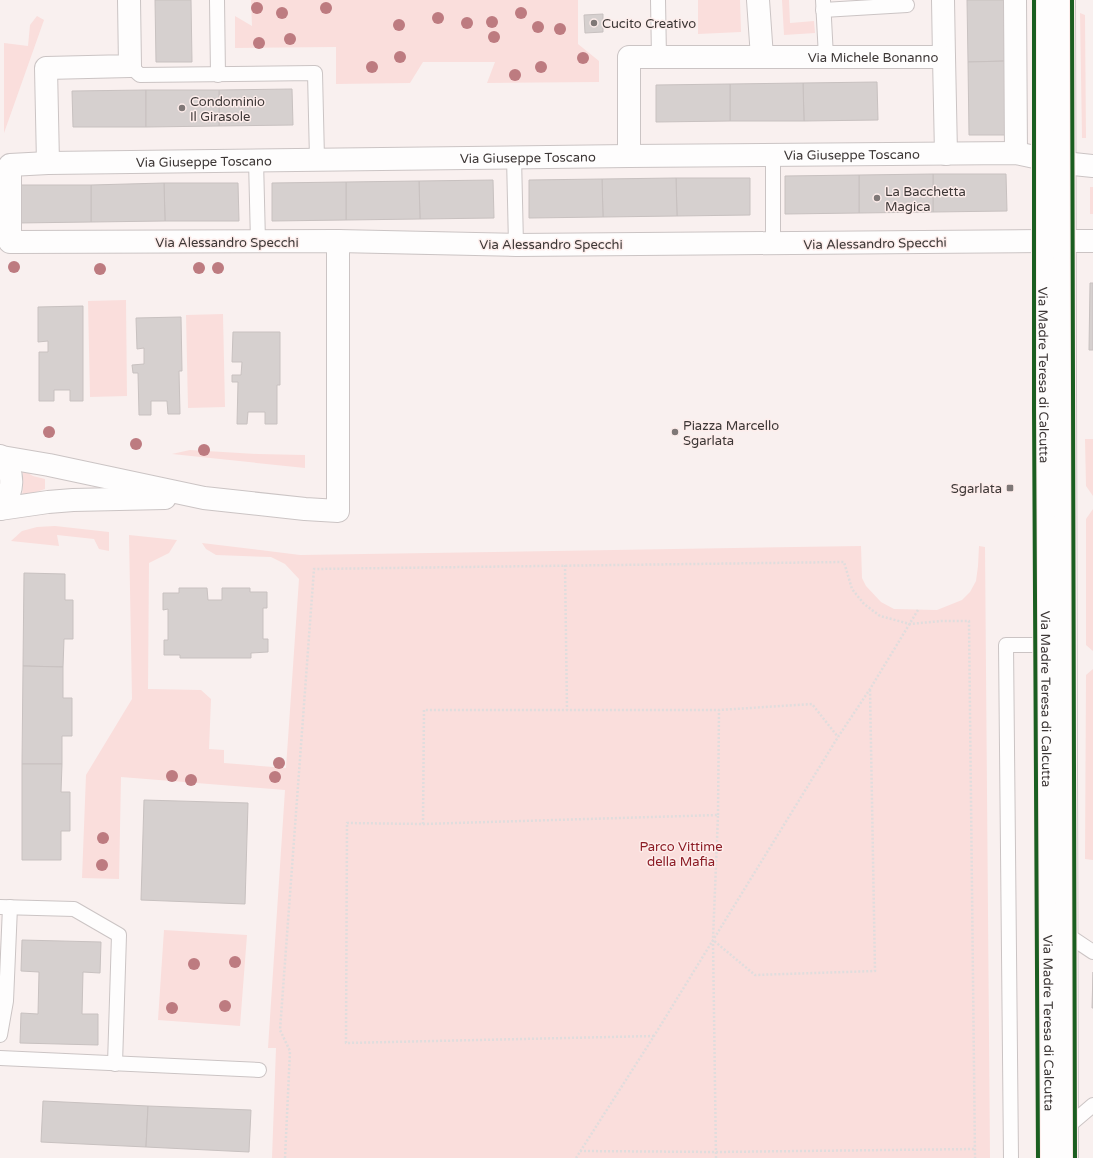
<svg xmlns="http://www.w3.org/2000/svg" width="1093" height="1158" font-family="'Varela Round',sans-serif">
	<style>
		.green { fill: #fadedc }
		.building { fill: #d6d0cf; stroke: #c8c1c0 }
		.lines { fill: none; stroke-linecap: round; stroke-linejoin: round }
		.lane-casing { stroke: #cbc4c4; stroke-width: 16 }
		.street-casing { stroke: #cbc4c4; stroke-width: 24 }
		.secondary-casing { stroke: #cbc4c4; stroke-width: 24 }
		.path { stroke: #e0dddd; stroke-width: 2.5; stroke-dasharray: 2 2; stroke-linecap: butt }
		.lane { stroke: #fefdfd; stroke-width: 14 }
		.street { stroke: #fefdfd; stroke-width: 22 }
		.secondary { stroke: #fefdfd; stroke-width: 22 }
		.cycleway-casing { stroke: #fdedeb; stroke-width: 6 }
		.cycleway { stroke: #1b5e20; stroke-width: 4 }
		.tree { fill: #bd7b80 }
		.poi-dot { fill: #7f7877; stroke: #fdedeb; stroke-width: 1.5 }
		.labels { text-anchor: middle; stroke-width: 3; stroke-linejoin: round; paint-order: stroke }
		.poi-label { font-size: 13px; fill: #3d3736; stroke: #fdedeb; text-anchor: start }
		.street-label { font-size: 13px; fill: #3d3736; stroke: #fdedeb }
		.park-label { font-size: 13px; fill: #8c1c25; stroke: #fdedeb }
	</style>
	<rect width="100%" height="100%" fill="#f9f0ef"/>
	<g class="green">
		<polygon points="251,0 578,0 578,44 599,61 599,82 487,83 495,62 423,62 410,83 336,84 336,47 235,48 235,16 252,26"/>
		<polygon points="698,0 740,0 741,32 698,34"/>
		<polygon points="782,0 789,0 790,23 814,21 815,33 784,35"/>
		<polygon points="1080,13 1085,15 1086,138 1082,138"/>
		<polygon points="37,16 44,20 4,133 4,43 28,46 30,25"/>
		<rect x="1090" y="187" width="3" height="27"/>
		<polygon points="126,300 127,396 90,397 88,301"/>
		<polygon points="223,314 225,407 188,408 186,315"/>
		<polygon points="1085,439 1093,439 1093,496 1086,486"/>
		<polygon points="190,450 258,454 305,455 305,468 172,454"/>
		<path d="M22,469L33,476L45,479V489L22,497C23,487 24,479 22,469Z"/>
		<polygon points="1093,509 1093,651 1086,645 1086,519"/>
		<polygon points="55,526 109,532 109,551 99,549 94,539 57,535 59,546 11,541 22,531 37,527"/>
		<polygon points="129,535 177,540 169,553 149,563 148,689 201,690 211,699 209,749 224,750 224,763 286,768 299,579 285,564 271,557 216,555 206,549 202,543 300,555 861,546 862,578 866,586 881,602 894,609 937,610 962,600 970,592 976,581 978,566 979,546 985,547 990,1158 272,1158 276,1048 268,1048 285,790 121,777 119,879 82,878 86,775 132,699"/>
		<polygon points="1093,669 1093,860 1085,859 1086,675"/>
		<polygon points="164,930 247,935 240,1026 158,1020"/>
	</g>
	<g class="building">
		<polygon points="155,0 191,0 192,62 156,62"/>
		<polygon points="967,0 1006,0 1007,61 968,62"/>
		<polygon points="603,14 603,32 585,33 584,15"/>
		<polygon points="1007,61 1007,135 969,135 968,62"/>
		<polygon points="877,82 878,120 804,121 803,83"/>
		<polygon points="803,83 804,121 730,121 730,84"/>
		<polygon points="730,84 730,121 656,122 656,85"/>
		<polygon points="292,89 293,125 219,126 219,90"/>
		<polygon points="146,90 146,127 73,127 72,91"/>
		<polygon points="146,90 219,90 219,126 146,127"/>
		<polygon points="933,174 1006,174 1007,211 933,212"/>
		<polygon points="933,174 933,212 859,213 859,175"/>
		<polygon points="859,175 859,213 785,214 785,176"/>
		<polygon points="676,178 750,178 750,215 677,216"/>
		<polygon points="676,178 677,216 603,217 602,179"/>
		<polygon points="602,179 603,217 529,218 529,180"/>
		<polygon points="493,180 494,218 420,219 419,181"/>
		<polygon points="419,181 420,219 346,220 346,182"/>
		<polygon points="346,182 346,220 272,221 272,183"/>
		<polygon points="164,183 238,183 239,221 165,221"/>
		<polygon points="164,183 165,221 91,222 91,185"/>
		<polygon points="17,185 91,185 91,222 17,223"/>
		<polygon points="1090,283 1093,283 1093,350 1089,350"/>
		<polygon points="83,306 83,401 70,401 70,390 54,390 54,401 39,401 39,352 48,352 48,341 38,342 38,307"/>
		<polygon points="181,317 182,371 179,371 180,414 168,414 167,401 151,401 151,415 139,415 138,373 133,373 132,365 144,364 144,348 137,349 136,318"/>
		<polygon points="233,332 280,332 280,385 277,385 277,424 265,424 265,412 248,412 247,424 237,424 238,382 232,382 232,375 241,375 242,362 232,362"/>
		<polygon points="24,573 65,574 65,600 73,600 73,639 64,639 63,667 23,666"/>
		<polygon points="179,588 207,588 208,600 222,600 222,588 250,588 250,592 267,592 267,608 263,608 263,639 268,639 268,652 251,653 251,658 180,658 180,655 164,655 164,640 168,640 168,609 163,610 163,593 179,593"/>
		<polygon points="23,666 63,667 63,698 72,698 72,736 62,736 62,764 22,764"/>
		<polygon points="22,764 62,764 61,792 70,792 70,831 61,831 61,860 22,860"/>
		<polygon points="144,800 248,803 245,904 141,900"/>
		<polygon points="22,940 101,942 100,973 83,972 82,1014 98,1014 98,1045 20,1043 21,1013 38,1014 39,972 21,971"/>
		<polygon points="1093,972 1093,1008 1092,1008"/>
		<polygon points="43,1101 148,1106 146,1147 41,1142"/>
		<polygon points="148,1106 251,1110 249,1152 146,1147"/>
	</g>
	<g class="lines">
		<g class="lane-casing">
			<g id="lane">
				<polyline points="217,0 218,75"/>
				<polyline points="658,0 659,57"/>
				<polyline points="823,0 826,57"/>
				<polyline points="823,10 907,5"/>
				<polyline points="130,66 140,75 315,73 317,159"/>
				<polyline points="773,155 773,244"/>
				<polyline points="514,157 516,245"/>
				<polyline points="256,160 258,242"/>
				<polyline points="0,907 74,909 119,935 115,1064"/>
				<polyline points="1066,934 1093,952"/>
				<polyline points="0,1035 6,1001 10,907"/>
				<polyline points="0,1058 259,1070"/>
				<polyline points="1066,1128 1093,1105"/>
				<polyline points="1011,1158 1006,645 1046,645"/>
			</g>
		</g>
		<g class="street-casing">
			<g id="street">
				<polyline points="758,0 762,57"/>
				<polyline points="943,0 944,57"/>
				<polyline points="1015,0 1016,153"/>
				<path id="s1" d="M629,156V57H944L946,154"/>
				<polyline points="48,163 46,68 130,66 129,0"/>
				<path id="s2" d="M1043,241L516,245L338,241L10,242V165L48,163L629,156L1016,153L1044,159"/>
				<polyline points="2,457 49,465 204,498 305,509 338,511 338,241"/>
				<polyline points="0,509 48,502 73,500 165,498"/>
			</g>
		</g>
		<g class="secondary-casing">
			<g id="secondary">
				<path id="s3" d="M1044,0V159L1043,241L1050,1158"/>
				<polyline points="1064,0 1067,1158"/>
				<polyline points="1050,160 1064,163 1093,166"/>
				<polyline points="1048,241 1093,241"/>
				<path d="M0,456C16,473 14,492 0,509"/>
			</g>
		</g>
		<g class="path">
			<polyline points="565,565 567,710"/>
			<polyline points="718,815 719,710"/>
			<polyline points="423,824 718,815 713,939"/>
			<polyline points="654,1036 346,1043 347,823 423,824 424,710 719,710 812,704 838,737"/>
			<polyline points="580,1151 716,1152 975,1149"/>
			<polyline points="285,1158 290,1051 280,1030 314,569 844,562 852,589 864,604 880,616 910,624 942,621 969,621 975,1158"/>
			<polyline points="576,1158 654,1036 838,737 870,689 918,610"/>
			<polyline points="716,1158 713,940 755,975 875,971 870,689"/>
		</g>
		<use href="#lane" class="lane"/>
		<use href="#street" class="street"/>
		<use href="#secondary" class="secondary"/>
		<g class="cycleway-casing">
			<g id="cycleway">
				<polyline points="1034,0 1034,409 1038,1158"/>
				<polyline points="1072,0 1075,1158"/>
			</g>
		</g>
		<use href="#cycleway" class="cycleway"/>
	</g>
	<g class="tree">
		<circle cx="257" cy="8" r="6"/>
		<circle cx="326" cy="8" r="6"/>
		<circle cx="282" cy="13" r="6"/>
		<circle cx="521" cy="13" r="6"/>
		<circle cx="438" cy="18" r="6"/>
		<circle cx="492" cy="22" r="6"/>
		<circle cx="467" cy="23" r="6"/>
		<circle cx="399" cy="25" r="6"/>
		<circle cx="538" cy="27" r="6"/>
		<circle cx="560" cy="29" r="6"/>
		<circle cx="494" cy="37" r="6"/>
		<circle cx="290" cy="39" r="6"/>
		<circle cx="259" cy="43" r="6"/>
		<circle cx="400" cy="57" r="6"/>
		<circle cx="583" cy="58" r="6"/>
		<circle cx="372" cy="67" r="6"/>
		<circle cx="541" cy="67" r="6"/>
		<circle cx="515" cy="75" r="6"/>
		<circle cx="14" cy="267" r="6"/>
		<circle cx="199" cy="268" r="6"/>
		<circle cx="218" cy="268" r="6"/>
		<circle cx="100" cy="269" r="6"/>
		<circle cx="49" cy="432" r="6"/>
		<circle cx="136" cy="444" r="6"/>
		<circle cx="204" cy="450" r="6"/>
		<circle cx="279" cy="763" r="6"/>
		<circle cx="172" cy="776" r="6"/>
		<circle cx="275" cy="777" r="6"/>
		<circle cx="191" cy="780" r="6"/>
		<circle cx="103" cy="838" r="6"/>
		<circle cx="102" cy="865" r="6"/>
		<circle cx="235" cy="962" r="6"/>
		<circle cx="194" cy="964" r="6"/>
		<circle cx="225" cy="1006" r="6"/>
		<circle cx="172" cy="1008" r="6"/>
	</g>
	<g class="poi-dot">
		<circle cx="594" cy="23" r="4"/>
		<circle cx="182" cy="108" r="4"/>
		<circle cx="877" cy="198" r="4"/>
		<circle cx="675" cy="432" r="4"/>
		<rect x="1006" y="484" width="8" height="8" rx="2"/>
	</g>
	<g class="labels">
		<g class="poi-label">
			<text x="602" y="28">Cucito Creativo</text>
			<text x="190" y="106">Condominio<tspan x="190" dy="15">Il Girasole</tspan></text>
			<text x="885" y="196">La Bacchetta<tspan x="885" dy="15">Magica</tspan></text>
			<text x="683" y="430">Piazza Marcello<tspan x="683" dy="15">Sgarlata</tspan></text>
			<text x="1002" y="493" text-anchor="end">Sgarlata</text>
		</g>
		<g class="street-label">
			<text dy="5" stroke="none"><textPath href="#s1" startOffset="343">Via Michele Bonanno</textPath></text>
			<text dy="5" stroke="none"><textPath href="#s2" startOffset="1952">Via Giuseppe Toscano</textPath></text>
			<text dy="5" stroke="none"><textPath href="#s2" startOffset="1628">Via Giuseppe Toscano</textPath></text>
			<text dy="5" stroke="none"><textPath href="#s2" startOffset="1304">Via Giuseppe Toscano</textPath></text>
			<text x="227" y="247">Via Alessandro Specchi</text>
			<text transform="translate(875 243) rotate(-1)" y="5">Via Alessandro Specchi</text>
			<text x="551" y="249">Via Alessandro Specchi</text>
			<text dy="5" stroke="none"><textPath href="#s3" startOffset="375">Via Madre Teresa di Calcutta</textPath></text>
			<text dy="5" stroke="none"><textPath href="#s3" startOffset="699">Via Madre Teresa di Calcutta</textPath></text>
			<text dy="5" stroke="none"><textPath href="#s3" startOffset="1023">Via Madre Teresa di Calcutta</textPath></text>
		</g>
		<g class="park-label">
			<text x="681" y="851">Parco Vittime<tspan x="681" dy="15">della Mafia</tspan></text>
		</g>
	</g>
</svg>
